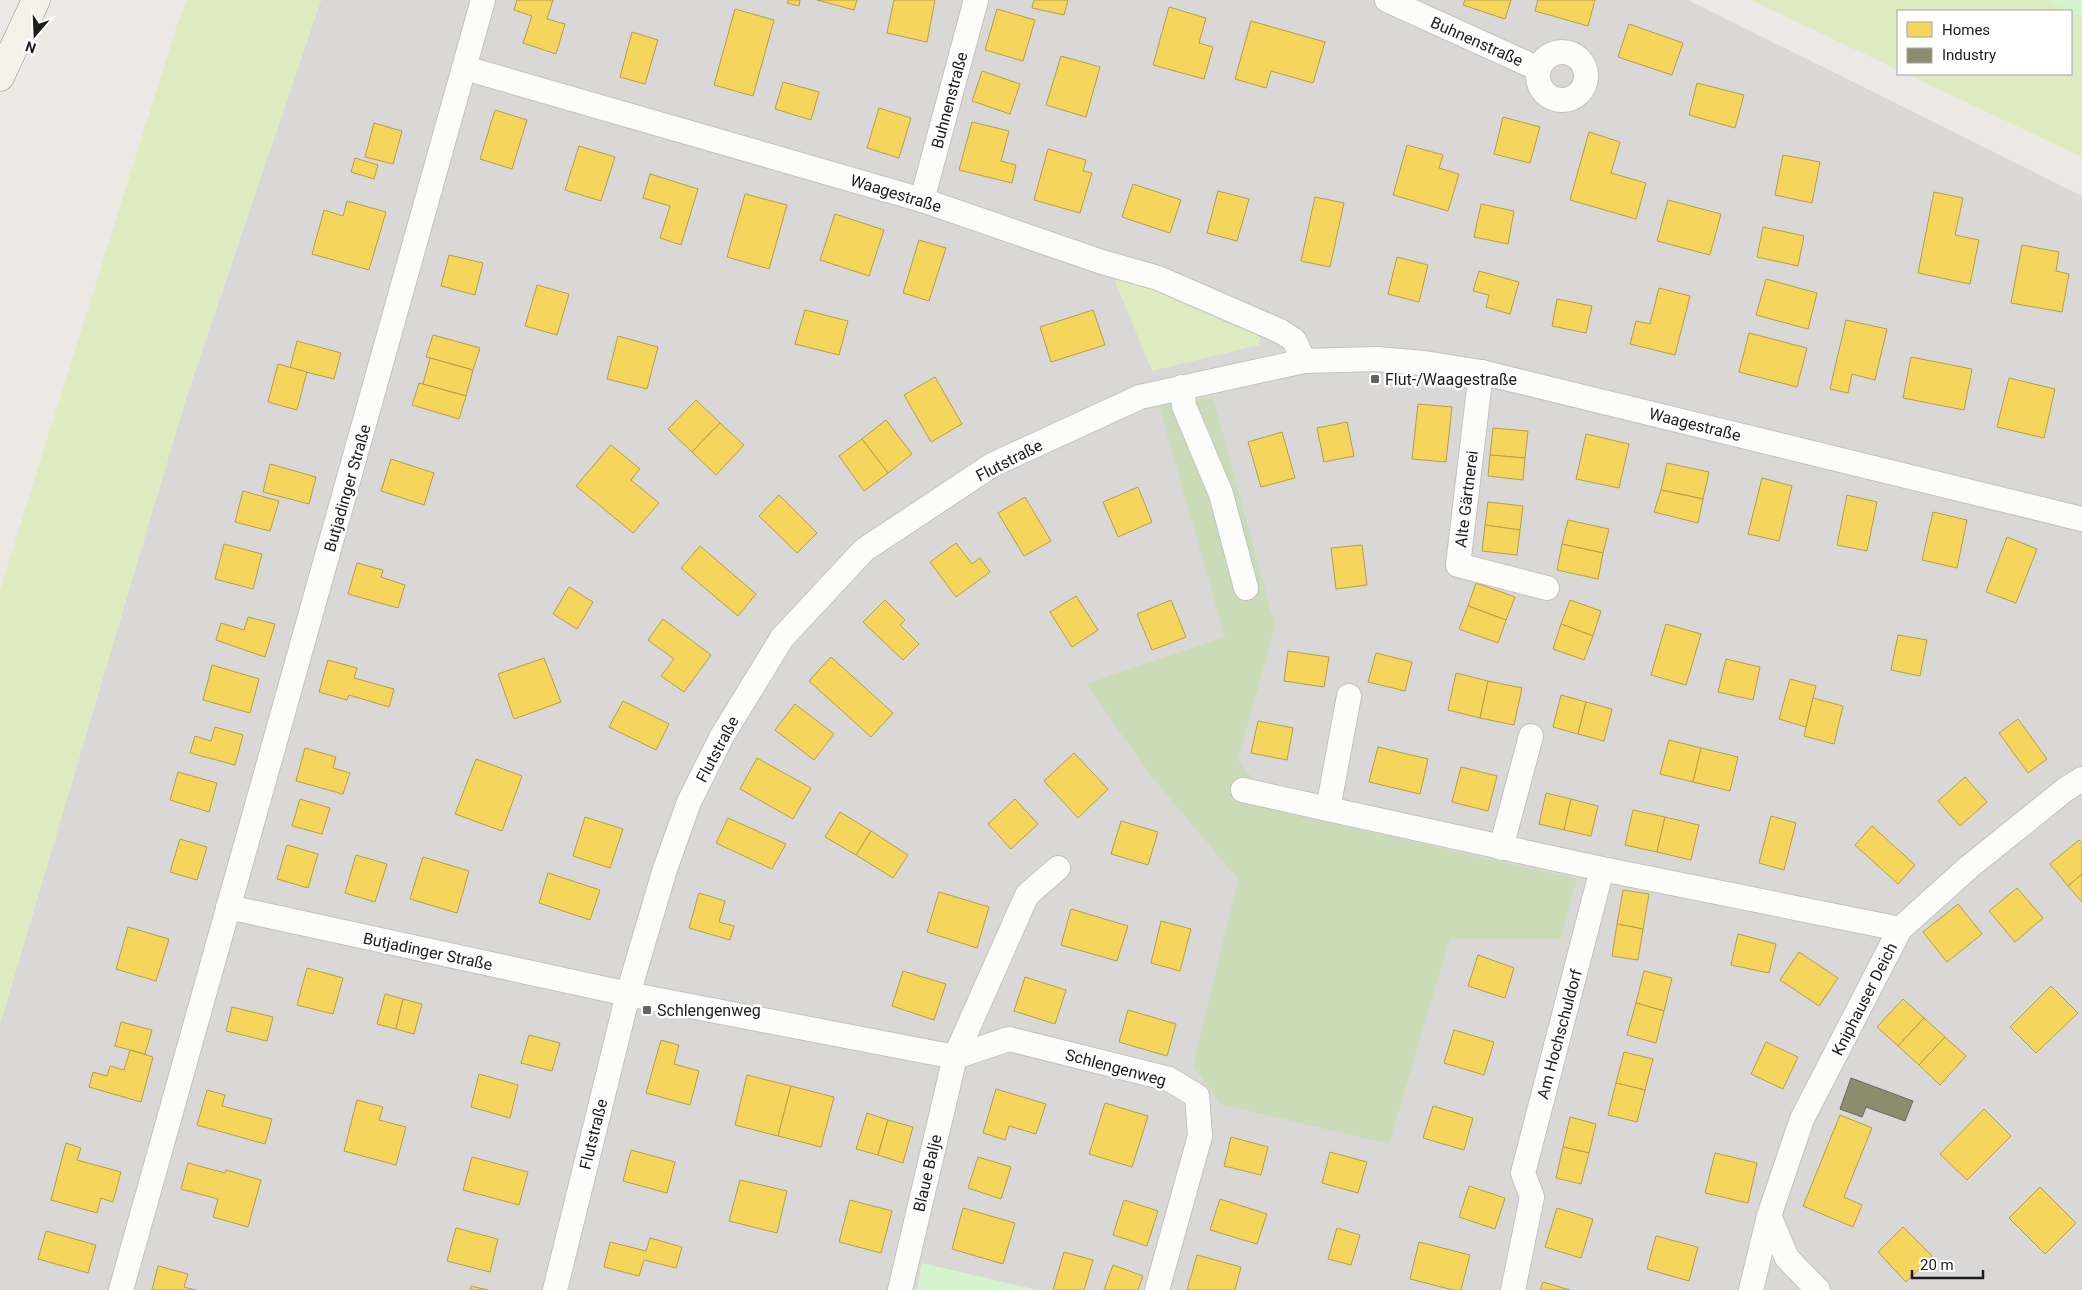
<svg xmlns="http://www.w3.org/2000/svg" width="2082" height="1290" font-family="Roboto,sans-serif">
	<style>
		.residential { fill: #dad8d6 }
		.grass { fill: #deebc0 }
		.forest { fill: #cadbb7 }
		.park { fill: #d3f4cd }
		.homes { fill: #f6d55c; stroke: #b59e49 }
		.industry { fill: #8c8c6e; stroke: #6a6a55 }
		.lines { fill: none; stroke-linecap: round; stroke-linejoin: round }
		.street-casing { stroke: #c4c2c0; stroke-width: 26 }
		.secondary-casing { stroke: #96937c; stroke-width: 29 }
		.street { stroke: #fcfcfb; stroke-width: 24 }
		.secondary { stroke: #f4f1e8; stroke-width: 28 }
		.poi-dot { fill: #656362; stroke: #fff; stroke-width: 2 }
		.labels { text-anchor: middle; stroke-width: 5; stroke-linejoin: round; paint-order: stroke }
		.street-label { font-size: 16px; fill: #1c1c1c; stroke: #fff }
		.poi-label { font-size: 16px; fill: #1c1c1c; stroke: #fff; text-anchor: start }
	</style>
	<rect width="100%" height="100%" fill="#ece8e4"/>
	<polygon class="residential" points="321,0 1688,0 2082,196 2082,1290 0,1290 0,1024 187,395"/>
	<g class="grass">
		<polygon points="188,0 321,0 187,395 0,1024 0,590 178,22"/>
		<polygon points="1751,0 2046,0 2070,11 1898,11 1898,70"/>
		<polygon points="2071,12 2082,17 2082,157 1907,74 2071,74"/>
		<polygon points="1111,271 1263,328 1259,345 1152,371"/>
	</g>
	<polygon class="forest" points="1213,397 1275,626 1238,760 1278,811 1577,879 1561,939 1450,939 1389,1144 1221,1104 1193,1066 1238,879 1151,776 1086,684 1225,637 1159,406"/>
	<g class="park">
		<polygon points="2046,0 2082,0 2082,17"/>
		<polygon points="922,1263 1037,1290 917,1290"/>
	</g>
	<g class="homes">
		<polygon points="517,0 553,0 547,19 565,24 556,54 523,43 532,16 514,10"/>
		<polygon points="788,0 800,0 799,6 787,3"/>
		<polygon points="817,0 857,0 854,10"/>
		<polygon points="894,0 935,0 927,42 887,33"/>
		<polygon points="1034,0 1068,0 1064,15 1032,8"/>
		<polygon points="1465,0 1511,0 1505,19 1463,5"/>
		<polygon points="1538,0 1595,0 1588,26 1535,11"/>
		<polygon points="1169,7 1206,18 1199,43 1213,47 1204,79 1153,65"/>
		<polygon points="735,9 774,20 753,96 714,85"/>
		<polygon points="997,9 1035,20 1023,61 985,50"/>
		<polygon points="1251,21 1325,42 1313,83 1271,71 1266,88 1235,79"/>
		<polygon points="1629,24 1683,43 1672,75 1618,57"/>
		<polygon points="632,32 658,40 645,84 620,77"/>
		<polygon points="1061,56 1100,67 1086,117 1046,105"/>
		<polygon points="982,71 1020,84 1010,114 972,101"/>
		<polygon points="783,82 819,92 811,120 775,109"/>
		<polygon points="1697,83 1744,95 1735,128 1689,115"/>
		<polygon points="879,108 911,118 899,158 867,148"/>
		<polygon points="495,110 527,120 512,169 480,159"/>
		<polygon points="1503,117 1540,127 1530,163 1494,154"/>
		<polygon points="972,122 1009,131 1001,161 1016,165 1012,183 959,170"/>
		<polygon points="374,123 402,131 393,164 365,157"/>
		<polygon points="1589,132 1620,142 1611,173 1646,183 1636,219 1570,200"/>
		<polygon points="1407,145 1443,155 1439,168 1459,174 1448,211 1393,195"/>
		<polygon points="579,146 615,157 601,201 565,190"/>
		<polygon points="1048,149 1086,160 1083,171 1092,173 1080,213 1034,200"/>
		<polygon points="1783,155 1820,162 1812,203 1775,195"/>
		<polygon points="355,158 378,165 374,179 351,172"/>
		<polygon points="650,174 698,189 681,245 660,238 670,206 643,198"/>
		<polygon points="1133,184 1181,200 1170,233 1122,217"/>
		<polygon points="1218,191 1249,199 1237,241 1207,233"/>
		<polygon points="1934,192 1963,198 1955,235 1979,240 1970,284 1918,273"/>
		<polygon points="745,194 787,205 769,269 727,257"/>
		<polygon points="1315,197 1344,203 1330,267 1301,261"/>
		<polygon points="1668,200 1721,214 1710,255 1657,241"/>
		<polygon points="347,201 386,212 369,270 312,254 324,210 343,216"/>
		<polygon points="1481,204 1514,211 1508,244 1474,237"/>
		<polygon points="835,214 884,230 869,276 820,260"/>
		<polygon points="1763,227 1804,236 1798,266 1757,257"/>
		<polygon points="919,240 946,248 929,301 903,293"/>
		<polygon points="2022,245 2059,252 2056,271 2069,274 2062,312 2011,303"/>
		<polygon points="449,255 483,263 475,295 441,286"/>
		<polygon points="1397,257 1428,265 1419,302 1388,294"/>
		<polygon points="1479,271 1519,282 1510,314 1486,307 1489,295 1473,291"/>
		<polygon points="1766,279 1817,293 1808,329 1756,315"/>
		<polygon points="537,285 569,294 557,335 525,326"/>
		<polygon points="1659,288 1690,296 1675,355 1630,344 1636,321 1650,324"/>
		<polygon points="1557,299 1592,306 1586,333 1552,326"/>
		<polygon points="805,310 848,321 839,355 795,344"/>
		<polygon points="1093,310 1105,345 1051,362 1040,327"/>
		<polygon points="1846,320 1887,329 1875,380 1852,374 1848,393 1830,389"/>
		<polygon points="1749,333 1807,348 1797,387 1739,372"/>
		<polygon points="433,335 480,348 473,370 426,357"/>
		<polygon points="618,336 658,347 647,389 607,379"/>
		<polygon points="297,341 341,353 334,379 290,368"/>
		<polygon points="1911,357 1972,369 1964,410 1903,398"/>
		<polygon points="430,358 473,370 466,396 423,384"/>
		<polygon points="278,364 307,372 297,410 268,402"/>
		<polygon points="935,377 962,424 931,442 904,395"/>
		<polygon points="2009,378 2055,389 2044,438 1997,427"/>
		<polygon points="419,383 466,396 459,419 412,405"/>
		<polygon points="696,400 720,423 692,452 668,429"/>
		<polygon points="1418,404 1452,407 1446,462 1412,459"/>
		<polygon points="886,420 912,454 888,473 862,439"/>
		<polygon points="1347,422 1354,456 1324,462 1317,428"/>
		<polygon points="720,423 744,445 716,475 692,452"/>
		<polygon points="1493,428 1528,431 1525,458 1490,455"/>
		<polygon points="1282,432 1295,478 1261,487 1248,442"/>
		<polygon points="1586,434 1629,444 1619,488 1576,479"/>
		<polygon points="862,439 888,473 864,491 839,456"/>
		<polygon points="611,445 640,469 631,480 659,503 633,533 576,486"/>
		<polygon points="1490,455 1525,458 1523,480 1488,476"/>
		<polygon points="391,459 434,473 424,505 381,491"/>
		<polygon points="1667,463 1709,472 1703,499 1661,490"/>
		<polygon points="270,464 316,477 309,504 263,492"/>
		<polygon points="1762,478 1792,486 1779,541 1748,534"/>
		<polygon points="1138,487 1152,522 1118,537 1103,502"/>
		<polygon points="1661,490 1703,499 1698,523 1654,512"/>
		<polygon points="243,491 279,501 270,531 235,522"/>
		<polygon points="779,495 817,533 797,553 759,516"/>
		<polygon points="1847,495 1877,502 1867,551 1837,545"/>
		<polygon points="1025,497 1051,541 1024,556 998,513"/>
		<polygon points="1488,502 1523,506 1520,530 1485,525"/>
		<polygon points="1933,512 1967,520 1957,568 1922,560"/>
		<polygon points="1568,520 1609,529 1603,553 1562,544"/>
		<polygon points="1485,525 1520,530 1517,555 1482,551"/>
		<polygon points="2007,537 2037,549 2016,603 1986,592"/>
		<polygon points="956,543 972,564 980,558 990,572 956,597 930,562"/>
		<polygon points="224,544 262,554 253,589 215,579"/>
		<polygon points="1562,544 1603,553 1598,579 1557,570"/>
		<polygon points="1362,545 1367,585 1336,589 1331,548"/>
		<polygon points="700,546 756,594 738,616 681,568"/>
		<polygon points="357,563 383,570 381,577 405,585 398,608 348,594"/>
		<polygon points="1476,583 1515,597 1506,620 1468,606"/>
		<polygon points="569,587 593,602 577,629 553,614"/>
		<polygon points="1076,596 1098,630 1072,647 1050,612"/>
		<polygon points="885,600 905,620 900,625 919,644 903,660 863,622"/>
		<polygon points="1171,600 1186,637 1152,650 1137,614"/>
		<polygon points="1570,600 1601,611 1593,636 1561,624"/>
		<polygon points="1468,606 1506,620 1498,643 1459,629"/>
		<polygon points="248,617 275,624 265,657 216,640 221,623 244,630"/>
		<polygon points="663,619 711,655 684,692 661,676 674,659 648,640"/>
		<polygon points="1561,624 1593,636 1584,660 1553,649"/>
		<polygon points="1666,624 1701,634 1686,685 1651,675"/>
		<polygon points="1898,635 1927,640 1920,676 1891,670"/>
		<polygon points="1288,651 1329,657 1324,687 1284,681"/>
		<polygon points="1376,653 1412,662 1405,691 1368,682"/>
		<polygon points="831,657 893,713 871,737 809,681"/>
		<polygon points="544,658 561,702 514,719 498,674"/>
		<polygon points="1726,659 1760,667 1753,700 1718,692"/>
		<polygon points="328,660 357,668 354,678 394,689 389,707 349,695 347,700 319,692"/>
		<polygon points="212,665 259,679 250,713 203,700"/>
		<polygon points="1456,673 1488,681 1480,718 1448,710"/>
		<polygon points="1790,679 1816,686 1806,727 1779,719"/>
		<polygon points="1488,681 1522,688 1514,725 1480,718"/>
		<polygon points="1561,695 1586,702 1578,734 1553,727"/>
		<polygon points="1813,698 1843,706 1834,744 1804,736"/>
		<polygon points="623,701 669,724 656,750 609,727"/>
		<polygon points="1586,702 1612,709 1604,741 1578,734"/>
		<polygon points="795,704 834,734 814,760 775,730"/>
		<polygon points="2018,719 2047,759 2028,773 1999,733"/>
		<polygon points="1258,721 1293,728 1287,760 1251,753"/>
		<polygon points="215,727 243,735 235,765 190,753 195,736 211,741"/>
		<polygon points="1669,740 1701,748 1693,782 1660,774"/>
		<polygon points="1378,747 1428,759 1420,794 1369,782"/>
		<polygon points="305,748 336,757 333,768 350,773 343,794 296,781"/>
		<polygon points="1701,748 1738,757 1730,791 1693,782"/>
		<polygon points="1074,753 1108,789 1078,818 1044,781"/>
		<polygon points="757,758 811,788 793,819 740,789"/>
		<polygon points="476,759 522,776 502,831 455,814"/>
		<polygon points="1461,767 1497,776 1488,811 1452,802"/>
		<polygon points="178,772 217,783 209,812 170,800"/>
		<polygon points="1965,777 1987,802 1960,826 1938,801"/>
		<polygon points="1546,793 1571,799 1564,830 1539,824"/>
		<polygon points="300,799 330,808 322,834 292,826"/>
		<polygon points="1015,799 1038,824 1011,849 988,824"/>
		<polygon points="1571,799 1598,806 1591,836 1564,830"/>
		<polygon points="1633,810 1665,817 1657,852 1625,845"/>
		<polygon points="840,812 871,831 856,855 825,837"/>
		<polygon points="1771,816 1796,823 1784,870 1759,863"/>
		<polygon points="585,817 623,829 610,868 573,856"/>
		<polygon points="1665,817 1699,825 1691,860 1657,852"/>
		<polygon points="728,818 786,844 772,869 716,843"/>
		<polygon points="1121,821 1158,832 1148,865 1111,854"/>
		<polygon points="1872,826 1915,865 1898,884 1855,845"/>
		<polygon points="871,831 908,855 893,878 856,855"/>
		<polygon points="180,839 207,847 197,880 170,872"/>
		<polygon points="2079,840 2082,843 2082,874 2068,886 2050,864"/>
		<polygon points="287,845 318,854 308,888 277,879"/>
		<polygon points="356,855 387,864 375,902 345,893"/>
		<polygon points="423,857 469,871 457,913 410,899"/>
		<polygon points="548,873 600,890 590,920 539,903"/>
		<polygon points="2082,874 2082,902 2068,886"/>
		<polygon points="2017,888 2043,918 2015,942 1989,911"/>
		<polygon points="1623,890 1649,894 1643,929 1617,924"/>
		<polygon points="939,892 989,907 977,948 927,932"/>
		<polygon points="699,893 725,901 719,922 734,926 730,940 689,928"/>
		<polygon points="1958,904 1982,934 1947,962 1923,932"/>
		<polygon points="1071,909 1128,926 1117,961 1061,945"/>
		<polygon points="1161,921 1191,929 1180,971 1151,963"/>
		<polygon points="1617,924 1643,929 1638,960 1612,956"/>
		<polygon points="128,927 169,939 156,981 116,969"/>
		<polygon points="1738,934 1776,944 1769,973 1731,965"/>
		<polygon points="1799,952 1838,978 1819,1006 1780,980"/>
		<polygon points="1478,955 1514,968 1505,998 1468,986"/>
		<polygon points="307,968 343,978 333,1014 297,1005"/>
		<polygon points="903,971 946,984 934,1020 892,1006"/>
		<polygon points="1644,971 1672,978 1664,1011 1636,1003"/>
		<polygon points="1025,977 1066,990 1055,1024 1014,1011"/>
		<polygon points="2051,986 2078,1013 2036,1053 2010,1027"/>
		<polygon points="385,994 403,999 396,1029 377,1024"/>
		<polygon points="403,999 422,1004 414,1034 396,1029"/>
		<polygon points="1903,999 1924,1018 1898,1046 1877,1027"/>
		<polygon points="1636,1003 1664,1011 1656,1043 1627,1035"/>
		<polygon points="232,1007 273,1017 267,1041 226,1031"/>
		<polygon points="1128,1010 1176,1024 1167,1056 1119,1042"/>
		<polygon points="1924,1018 1945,1037 1919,1065 1898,1046"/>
		<polygon points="121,1022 152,1030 145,1054 115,1046"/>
		<polygon points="1454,1030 1494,1042 1484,1075 1444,1063"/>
		<polygon points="529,1035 560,1043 552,1071 521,1063"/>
		<polygon points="1945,1037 1966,1056 1940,1085 1919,1065"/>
		<polygon points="661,1040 679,1045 674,1064 699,1071 690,1105 646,1093"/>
		<polygon points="1766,1042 1798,1057 1783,1089 1751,1074"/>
		<polygon points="130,1050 153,1057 141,1102 89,1087 93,1072 107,1076 110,1066 124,1070"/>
		<polygon points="1624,1052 1653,1059 1645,1090 1616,1083"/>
		<polygon points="479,1074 518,1085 510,1118 471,1107"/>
		<polygon points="747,1075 791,1086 778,1136 735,1125"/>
		<polygon points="1616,1083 1645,1090 1637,1122 1608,1115"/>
		<polygon points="791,1086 834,1097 821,1147 778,1136"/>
		<polygon points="996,1089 1046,1104 1036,1134 1009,1126 1005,1140 983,1133"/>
		<polygon points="207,1090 225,1095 222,1106 272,1119 265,1144 197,1125"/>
		<polygon points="357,1100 383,1107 379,1120 406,1127 396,1165 344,1151"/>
		<polygon points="1105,1103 1148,1116 1132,1167 1089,1154"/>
		<polygon points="1433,1106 1473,1118 1464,1150 1423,1138"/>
		<polygon points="1984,1109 2011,1136 1967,1180 1940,1154"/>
		<polygon points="867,1113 888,1120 878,1155 856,1149"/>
		<polygon points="1840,1115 1872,1128 1844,1197 1862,1205 1853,1227 1803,1206"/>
		<polygon points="1570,1117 1596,1124 1589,1153 1563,1147"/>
		<polygon points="888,1120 913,1127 903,1163 878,1155"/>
		<polygon points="1231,1137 1268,1147 1261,1175 1224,1166"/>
		<polygon points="66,1143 81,1148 77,1160 121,1172 113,1202 101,1198 97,1213 51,1200"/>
		<polygon points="1563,1147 1589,1153 1581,1184 1556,1178"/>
		<polygon points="631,1150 675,1162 667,1193 623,1181"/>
		<polygon points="1330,1152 1367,1162 1358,1193 1322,1183"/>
		<polygon points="1715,1153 1757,1163 1748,1203 1705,1193"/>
		<polygon points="472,1157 528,1172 519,1205 463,1190"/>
		<polygon points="978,1157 1011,1167 1001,1199 968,1188"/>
		<polygon points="188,1163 225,1173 226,1170 261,1180 248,1227 213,1217 218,1199 181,1189"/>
		<polygon points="740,1180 787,1191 777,1233 729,1221"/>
		<polygon points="1469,1186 1505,1198 1495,1229 1459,1217"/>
		<polygon points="2040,1187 2076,1223 2045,1254 2009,1218"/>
		<polygon points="1220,1199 1267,1214 1257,1244 1210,1230"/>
		<polygon points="850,1200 892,1211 881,1253 839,1242"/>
		<polygon points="1124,1200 1158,1211 1147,1246 1113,1235"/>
		<polygon points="963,1208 1015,1223 1003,1264 952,1249"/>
		<polygon points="1557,1208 1593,1219 1581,1258 1545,1247"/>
		<polygon points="1903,1227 1932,1256 1906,1282 1878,1252"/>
		<polygon points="456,1228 498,1239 490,1272 447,1261"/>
		<polygon points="1337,1228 1360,1235 1351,1265 1328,1259"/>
		<polygon points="46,1231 96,1245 88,1273 38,1259"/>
		<polygon points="1656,1236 1698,1247 1689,1281 1647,1269"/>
		<polygon points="650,1238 682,1247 676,1268 644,1260 639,1276 604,1267 610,1242 646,1251"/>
		<polygon points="1419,1242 1470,1255 1461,1290 1453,1290 1410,1279"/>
		<polygon points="1064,1252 1093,1260 1084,1290 1053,1290"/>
		<polygon points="1197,1255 1241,1267 1235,1290 1187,1290"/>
		<polygon points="1113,1265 1143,1276 1138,1290 1104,1290"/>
		<polygon points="158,1266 188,1274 184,1287 196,1290 152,1290"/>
		<polygon points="1543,1282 1570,1290 1540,1290"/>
		<polygon points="471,1286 488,1290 470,1290"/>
	</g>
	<polygon class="industry" points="1851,1078 1913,1101 1905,1121 1866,1107 1862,1117 1840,1109"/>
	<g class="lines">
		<g class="street-casing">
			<g id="street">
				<polyline points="1387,0 1539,69"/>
				<circle cx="1562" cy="76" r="24"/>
				<polyline points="465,68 922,200 1102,262 1158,278 1280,331 1294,340 1304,361"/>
				<polyline points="922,200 976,0"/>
				<polyline points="1481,372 1458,565 1547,588"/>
				<polyline points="1182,387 1184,406 1221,494 1246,588"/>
				<polyline points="1349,696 1328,809 1602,869 1900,929"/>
				<polyline points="1243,790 1328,809"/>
				<polyline points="1501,848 1531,736"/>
				<polyline points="228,907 628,994 955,1057 1009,1039 1169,1079 1197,1096 1200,1136 1157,1290"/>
				<polyline points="1769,1216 1787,1258 1818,1290"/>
				<polyline points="121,1290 483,0"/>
				<polyline points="555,1290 628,994 665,869 689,802 722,736 782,638 864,550 992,465 1140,397 1304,361 1377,359 1424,363 1481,372 2082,519"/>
				<polyline points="900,1290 955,1057 1027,895 1058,868"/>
				<polyline points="1513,1290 1532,1197 1523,1173 1602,869"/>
				<polyline points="1751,1290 1769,1216 1802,1119 1900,929 1969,867 2066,789 2082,779"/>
			</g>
		</g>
		<g class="secondary-casing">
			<polyline id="secondary" points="0,77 36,0"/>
		</g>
		<use href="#street" class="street"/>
		<use href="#secondary" class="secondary"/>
	</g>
	<g class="poi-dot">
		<rect x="1370" y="374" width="10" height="10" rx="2.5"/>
		<rect x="642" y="1005" width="10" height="10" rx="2.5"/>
	</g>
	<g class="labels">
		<g class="street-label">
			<text transform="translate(1477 41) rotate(24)" y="6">Buhnenstraße</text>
			<text transform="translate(949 100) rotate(-75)" y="6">Buhnenstraße</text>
			<text transform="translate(896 193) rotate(17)" y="6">Waagestraße</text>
			<text transform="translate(1695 424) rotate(14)" y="6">Waagestraße</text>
			<text transform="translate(1009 460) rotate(-27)" y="6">Flutstraße</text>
			<text transform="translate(347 488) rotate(-74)" y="6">Butjadinger Straße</text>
			<text transform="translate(1466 499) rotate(-83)" y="6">Alte Gärtnerei</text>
			<text transform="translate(717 749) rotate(-62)" y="6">Flutstraße</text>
			<text transform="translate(428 951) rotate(12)" y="6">Butjadinger Straße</text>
			<text transform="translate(1864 999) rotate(-63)" y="6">Kniphauser Deich</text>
			<text transform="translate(1559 1034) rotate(-75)" y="6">Am Hochschuldorf</text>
			<text transform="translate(1116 1067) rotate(15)" y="6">Schlengenweg</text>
			<text transform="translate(593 1134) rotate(-76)" y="6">Flutstraße</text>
			<text transform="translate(927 1173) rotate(-77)" y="6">Blaue Balje</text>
		</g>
		<g class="poi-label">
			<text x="1385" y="385">Flut-/Waagestraße</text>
			<text x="657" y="1016">Schlengenweg</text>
		</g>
	</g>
	<rect x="1897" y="10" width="175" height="65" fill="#ffffff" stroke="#a4a4a4"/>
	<rect x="1907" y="22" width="25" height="15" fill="#f6d55c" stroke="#a4a4a4"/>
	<text x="1942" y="35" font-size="15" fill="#1c1c1c">Homes</text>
	<rect x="1907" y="48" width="25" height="15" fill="#8c8c6e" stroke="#a4a4a4"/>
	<text x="1942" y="60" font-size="15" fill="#1c1c1c">Industry</text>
	<g transform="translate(35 35) rotate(199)" stroke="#ffffff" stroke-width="4" paint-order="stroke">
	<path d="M0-4L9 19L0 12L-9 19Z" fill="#1c1c1c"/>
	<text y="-8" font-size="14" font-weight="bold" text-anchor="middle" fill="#1c1c1c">N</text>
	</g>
	<path d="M1912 1270v8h71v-8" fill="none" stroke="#1c1c1c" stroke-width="2.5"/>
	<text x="1920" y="1270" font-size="15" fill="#1c1c1c" stroke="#ffffff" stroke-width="4" paint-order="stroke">20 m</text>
</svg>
